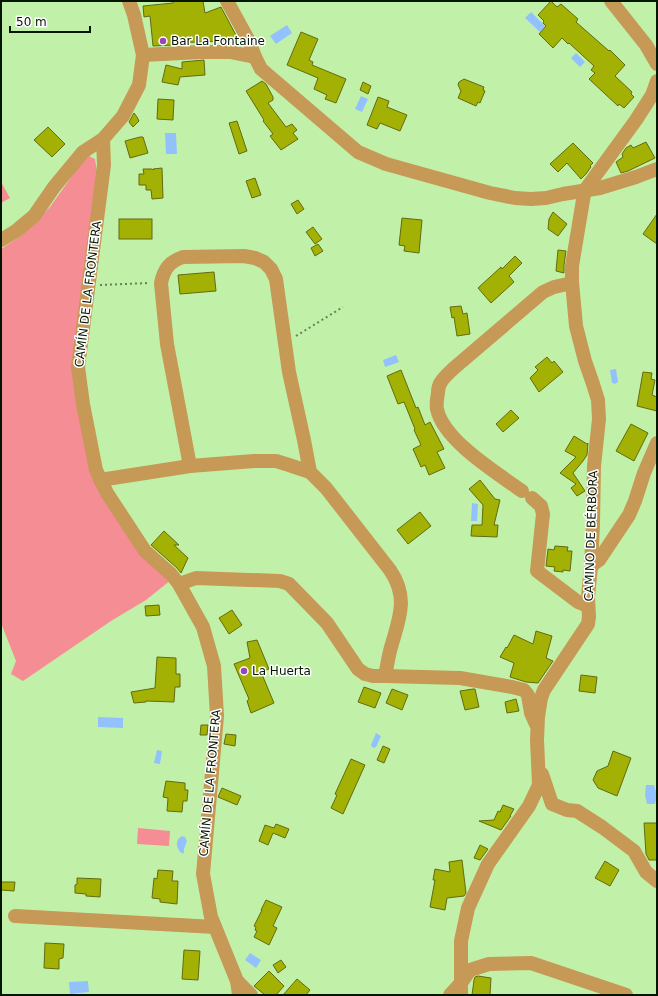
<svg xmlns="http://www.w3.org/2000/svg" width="658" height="996" font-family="'DejaVu Sans',sans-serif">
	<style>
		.green { fill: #f58d95 }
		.water { fill: #93c1fd }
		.building { fill: #a2b104; stroke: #626b10 }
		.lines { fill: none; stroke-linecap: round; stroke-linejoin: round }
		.path { stroke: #638354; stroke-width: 2; stroke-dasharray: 2 3; stroke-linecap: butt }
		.minor { stroke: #c69956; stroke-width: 14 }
		.poi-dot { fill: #9746b5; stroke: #fff; stroke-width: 1.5 }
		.labels { text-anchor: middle; stroke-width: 3; stroke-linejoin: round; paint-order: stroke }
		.poi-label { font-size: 12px; fill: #051600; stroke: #fff; text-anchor: start }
		.street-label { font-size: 12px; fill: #051600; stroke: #fff }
	</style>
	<rect width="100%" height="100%" fill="#c1f1a9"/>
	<g class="green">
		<polygon points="87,155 95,159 97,172 76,338 74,387 88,462 171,580 146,600 111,621 23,681 11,674 16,661 1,623 1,249 21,236 50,207"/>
		<polygon points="1,182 10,198 1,203"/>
		<polygon points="138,828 170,831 169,846 137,844"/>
	</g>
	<g class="water">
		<polygon points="531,12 545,26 540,32 525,18"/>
		<polygon points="287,25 292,33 276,44 270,36"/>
		<polygon points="576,53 585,62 580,67 571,58"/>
		<polygon points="361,96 368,99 362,112 355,109"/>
		<polygon points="165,133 176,133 177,154 166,154"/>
		<polygon points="396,355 399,362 385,367 383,360"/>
		<polygon points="616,369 618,382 615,384 612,383 610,370"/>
		<polygon points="472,503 478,504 477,521 471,521"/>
		<polygon points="98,717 123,718 123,728 98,727"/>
		<polygon points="376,733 381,736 376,747 373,748 371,745"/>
		<polygon points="157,750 162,751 160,764 154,763"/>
		<polygon points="646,785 654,785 657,795 655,804 647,804 645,795"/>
		<path d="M182,836L185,837L187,841L184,849V852L183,854C176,850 174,840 182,836Z"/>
		<polygon points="250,953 261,960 256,968 245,960"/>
		<polygon points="88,981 89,992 70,994 69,982"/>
	</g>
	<g class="building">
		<polygon points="173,1 203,1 205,13 221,7 237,37 221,41 175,43 175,45 153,46 150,16 144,17 143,6 173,3"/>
		<polygon points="551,1 557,7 561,4 578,19 576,22 609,51 610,50 625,65 615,76 632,92 631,94 634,97 624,108 619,104 618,106 589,79 595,73 591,70 594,66 569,43 568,44 562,38 553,48 539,34 546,26 543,23 544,21 538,15"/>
		<polygon points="301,32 318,39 309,60 313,62 312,65 346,79 336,103 325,99 327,95 314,89 318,78 287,65"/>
		<polygon points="204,60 205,75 180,77 178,85 162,82 166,65 182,69 182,62"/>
		<polygon points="464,79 484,87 483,90 485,91 480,103 478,102 476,106 458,98 461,91 458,85 459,82"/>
		<polygon points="262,81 266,84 273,97 273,100 268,103 286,127 292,124 297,130 293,133 298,139 281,150 270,136 273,134 263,121 264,120 246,91"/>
		<polygon points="363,82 371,86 368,94 360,90"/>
		<polygon points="378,97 389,101 387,107 407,115 400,131 380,123 377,129 367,125"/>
		<polygon points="158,99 174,100 173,120 157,119"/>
		<polygon points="134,113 137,117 139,121 133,127 129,122"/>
		<polygon points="237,121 247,151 239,154 229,123"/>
		<polygon points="48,127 65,144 52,157 34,140"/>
		<polygon points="140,137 143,137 148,153 130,158 125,141"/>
		<polygon points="646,142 655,158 628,171 621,173 616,162 623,157 622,154 626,148 631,145 633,148"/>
		<polygon points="573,143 593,163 590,166 591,167 586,174 581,179 567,163 558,172 550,164"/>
		<polygon points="162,168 163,198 152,199 151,190 146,190 146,185 139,185 139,174 144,174 143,169 152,169 153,170 153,169"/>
		<polygon points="255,178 261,195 252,198 246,181"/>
		<polygon points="298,200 304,209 297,214 291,204"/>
		<polygon points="553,212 567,224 558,236 548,229 549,219"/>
		<polygon points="657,214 657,244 643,234"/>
		<polygon points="402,218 422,220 419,253 404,251 405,246 399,245"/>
		<rect x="119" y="219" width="33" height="20"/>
		<polygon points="313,227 322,239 315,244 306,232"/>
		<polygon points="318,244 323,251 315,256 311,248"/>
		<polygon points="558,250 566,251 564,265 564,273 556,271"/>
		<polygon points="515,256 522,263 509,276 514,282 491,303 478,288 501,267 502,269"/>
		<polygon points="214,272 216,291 180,294 178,275"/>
		<polygon points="461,306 463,314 467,313 470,334 457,336 454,317 452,318 450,307"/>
		<polygon points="547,357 552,363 554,361 563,372 539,392 530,378 538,370 535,367"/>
		<polygon points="401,370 416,408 418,407 425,425 430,422 444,449 437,452 445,468 429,475 425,465 421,467 413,449 421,445 414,430 415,429 404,402 398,404 387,376"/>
		<polygon points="643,372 652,373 651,379 655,380 652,395 657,397 657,411 637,406"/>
		<polygon points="511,410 519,418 503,432 496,424"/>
		<polygon points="631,424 648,433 634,461 616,451"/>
		<polygon points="574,436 587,444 588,443 587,455 583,461 573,473 585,491 577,496 571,488 576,484 560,473 576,457 565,451"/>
		<polygon points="480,480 495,499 500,500 494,525 498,525 497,537 471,536 472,525 482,525 483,505 469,489"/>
		<polygon points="420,512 431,526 408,544 397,530"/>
		<polygon points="164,531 179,545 174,545 188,558 181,573 177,568 151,545"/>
		<polygon points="555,546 568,547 567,551 572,551 570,571 563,570 563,572 554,571 555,567 546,566 548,549 554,550"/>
		<polygon points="159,605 160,615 146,616 145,606"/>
		<polygon points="232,610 242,625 229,634 219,618"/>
		<polygon points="536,631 552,636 546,658 553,661 538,683 526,682 510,677 514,663 500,657 506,647 507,648 514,635 533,644"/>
		<polygon points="257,640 269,669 261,672 274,703 251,713 247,701 249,699 234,664 250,658 247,642"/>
		<polygon points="157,657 176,658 176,674 180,674 180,687 175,687 174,702 146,701 146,702 134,703 131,692 155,688"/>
		<polygon points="581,675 597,677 595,693 579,691"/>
		<polygon points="364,687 381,693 375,708 358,702"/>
		<polygon points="392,689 408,695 402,710 386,703"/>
		<polygon points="473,689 475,689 479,707 465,710 460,691"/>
		<polygon points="516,699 519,711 507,713 505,702"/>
		<polygon points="201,725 208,725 207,735 200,735"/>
		<polygon points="226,734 236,735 235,746 224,744"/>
		<polygon points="383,746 390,749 384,763 377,760"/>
		<polygon points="613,751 631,758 617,796 598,788 593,780 597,771 608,766"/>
		<polygon points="351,759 365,765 343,814 331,808 337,795 335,794"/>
		<polygon points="166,781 185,783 185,790 188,790 187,801 183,801 182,812 167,811 168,798 163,797"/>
		<polygon points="222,788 241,796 237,805 218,797"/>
		<polygon points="503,805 514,809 510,816 511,816 501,830 479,821 494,820 498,811 500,812"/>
		<polygon points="644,823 657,823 657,860 649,860 646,854"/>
		<polygon points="276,824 289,829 285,838 273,833 268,845 259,841 265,825 274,828"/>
		<polygon points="480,845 488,849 480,860 474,858"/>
		<polygon points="462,860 466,893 464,896 447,898 445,910 430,907 435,880 433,880 435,869 450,872 449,862"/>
		<polygon points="605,861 619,870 610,886 595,878"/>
		<polygon points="158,870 173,871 172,881 178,881 177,904 160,902 160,899 152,898 154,878 157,879"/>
		<polygon points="77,878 101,879 100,897 86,896 86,894 75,893 75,885 77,884"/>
		<polygon points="1,882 15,882 14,891 1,890"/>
		<polygon points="266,900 282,907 273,926 277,928 269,945 254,937 257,931 255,930 256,927 254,926 262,910 261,910"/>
		<polygon points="45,943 64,944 63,958 59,959 59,969 44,968"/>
		<polygon points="184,950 200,951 198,980 182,979"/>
		<polygon points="281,960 286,967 278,973 273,965"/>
		<polygon points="269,971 284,986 276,995 265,995 254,986"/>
		<polygon points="478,976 491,978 490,995 472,995 474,980 475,977"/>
		<polygon points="297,979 310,990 306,995 283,995"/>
	</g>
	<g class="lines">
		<g class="path">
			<polyline points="100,285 150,283"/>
			<polyline points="296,336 343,307"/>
		</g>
		<g class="minor">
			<polyline points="227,1 249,41 255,57 261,69 358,152 386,164 490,193 515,198 531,199 546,198 563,194 600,188 636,177 657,169"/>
			<polyline points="611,1 646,45 657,64"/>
			<polyline points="143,55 201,52 230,52 255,57"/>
			<polyline points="103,139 104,165 78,367 83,404 96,470 107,493 145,551 171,574 179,584 203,627 214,666 217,716 203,874 211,917 237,981 239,995"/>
			<polyline points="1,240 16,231 34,216 54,187 83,152 103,139 123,116 139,85 143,55 134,15 129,1"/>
			<path d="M190,466L167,344L161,283C164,269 169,262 183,257L244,256L255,258L264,262L271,269L276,279L289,372L304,440L310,472"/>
			<path d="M100,480L190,466L254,461H276L289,465L310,472L326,488L390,570C410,599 398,621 390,651C388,659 387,667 385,676"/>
			<path d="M522,491C497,473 443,440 437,409C436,403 437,399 438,393C438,390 439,385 441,382C444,377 450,372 454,368L543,292L554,287L572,283"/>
			<polyline points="532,498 541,506 543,514 537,571 578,602 588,606"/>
			<polyline points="591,566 599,560 629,515 635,501 644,473 657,443"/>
			<polyline points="179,584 196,578 280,581 289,584 327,623 358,669 365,674 373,676 385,676 460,678 512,687 524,690 528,695 531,713 536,724"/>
			<polyline points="542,774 552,804 567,810 577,811 602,827 634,851 646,872 657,881"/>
			<polyline points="15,916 215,927"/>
			<polyline points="237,981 251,995"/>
			<polyline points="450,995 461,983 470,970 489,964 531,963 626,995"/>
			<polyline points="461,995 461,941 468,908 488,864 529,806 539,785 537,740 538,717 541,698 544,690 588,624 589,617 588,597 591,566 593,524 594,466 599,419 598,400 593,384 585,361 576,326 572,282 572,266 583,200 585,190 636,120 652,95 657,81"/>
		</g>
	</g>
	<g class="poi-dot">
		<circle cx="163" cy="41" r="4"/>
		<circle cx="244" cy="671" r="4"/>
	</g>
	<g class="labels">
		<g class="poi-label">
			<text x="171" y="45">Bar La Fontaine</text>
			<text x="252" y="675">La Huerta</text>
		</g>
		<g class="street-label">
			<text transform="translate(88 294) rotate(-83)" y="4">CAMÍN DE LA FRONTERA</text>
			<text transform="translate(591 536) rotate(-88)" y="4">CAMINO DE BÉRBORA</text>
			<text transform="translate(210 783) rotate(-85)" y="4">CAMÍN DE LA FRONTERA</text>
		</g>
	</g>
	<rect width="658" height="996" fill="none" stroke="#051600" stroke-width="4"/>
	<path d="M10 26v6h80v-6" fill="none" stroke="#051600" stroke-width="2"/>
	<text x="16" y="26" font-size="12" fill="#051600" stroke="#ffffff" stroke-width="3" paint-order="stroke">50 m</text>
</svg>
